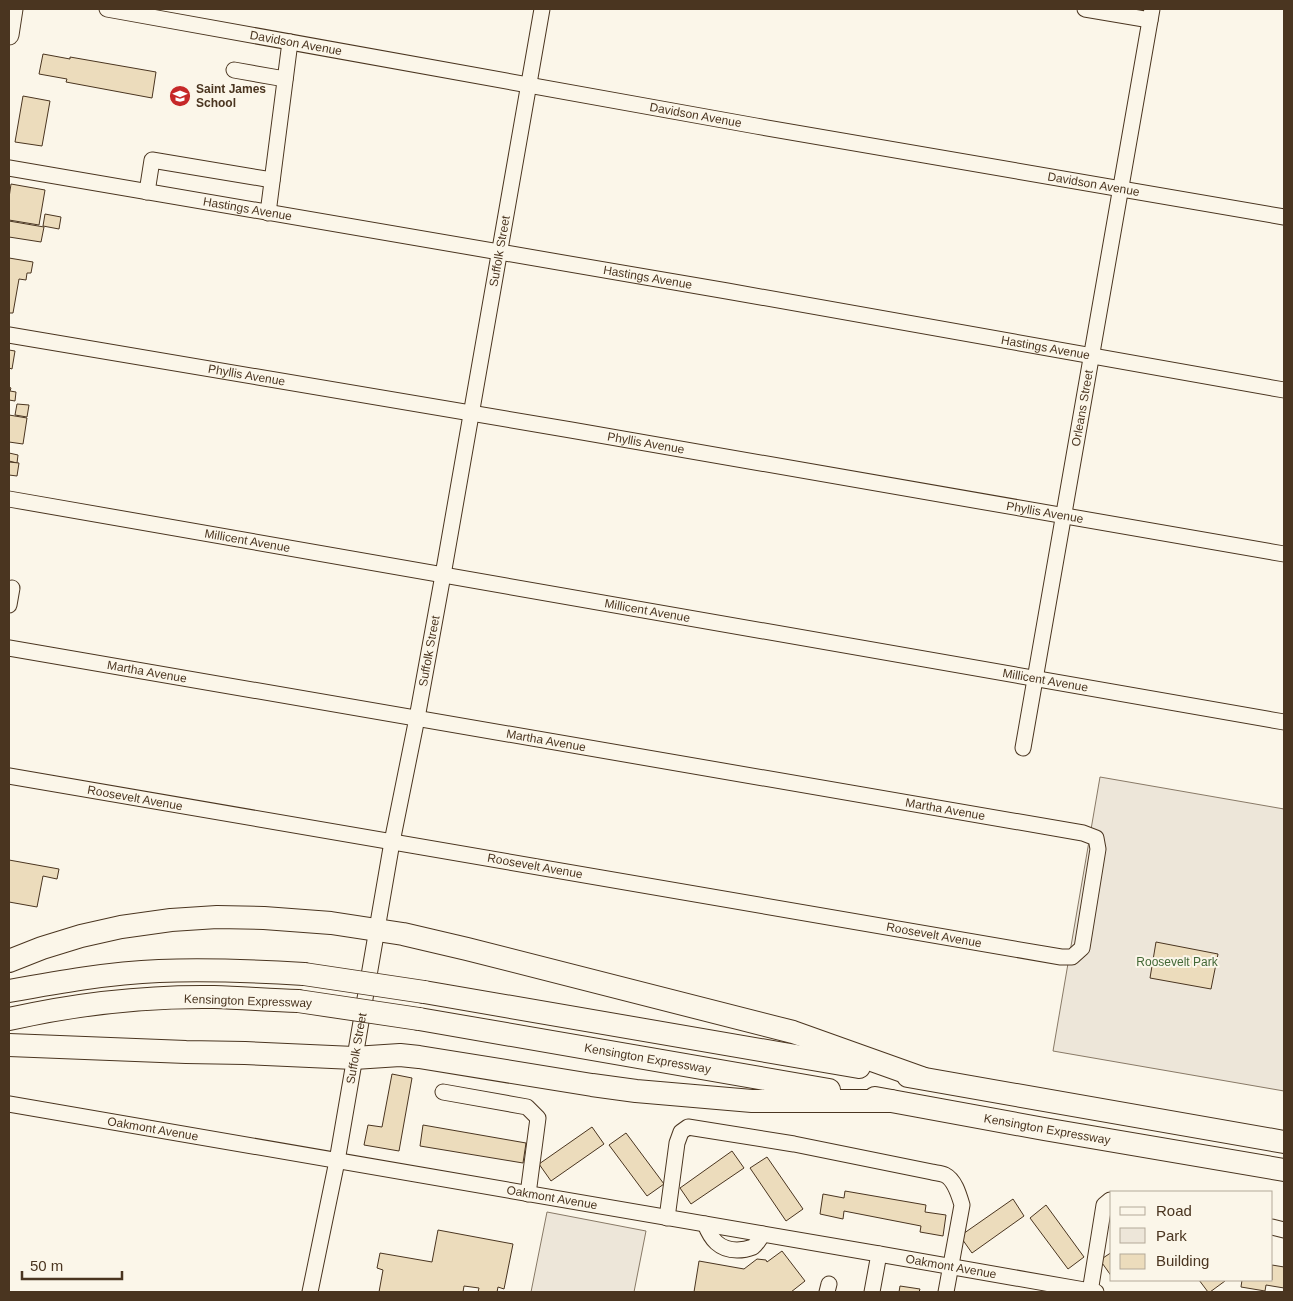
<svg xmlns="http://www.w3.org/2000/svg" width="1293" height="1301" font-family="Helvetica,sans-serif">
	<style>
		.green { fill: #ede6d9; stroke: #887966 }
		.building { fill: #ecdcbc; stroke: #4a3520 }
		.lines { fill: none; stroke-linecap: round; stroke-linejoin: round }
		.minor-casing { stroke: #4a3520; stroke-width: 17 }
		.major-casing { stroke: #4a3520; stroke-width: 21 }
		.highway-casing { stroke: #4a3520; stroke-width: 24 }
		.minor { stroke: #fbf6e9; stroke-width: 15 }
		.major { stroke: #fbf6e9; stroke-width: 19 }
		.highway { stroke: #fbf6e9; stroke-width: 22 }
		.highway-bridge-casing { stroke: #4a3520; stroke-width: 24; stroke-linecap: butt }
		.highway-bridge { stroke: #fbf6e9; stroke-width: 22 }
		.labels { text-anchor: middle; stroke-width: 4; stroke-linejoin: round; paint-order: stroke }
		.street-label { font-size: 12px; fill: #4a3520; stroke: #fbf6e9 }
		.poi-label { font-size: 12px; font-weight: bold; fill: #4a3520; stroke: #fbf6e9; text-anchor: start }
		.park-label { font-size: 12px; fill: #436837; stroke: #fbf6e9 }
	</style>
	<rect width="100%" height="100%" fill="#fbf6e9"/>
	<g class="green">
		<polygon points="1100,777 1284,809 1284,1091 1053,1051"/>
		<polygon points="547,1212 646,1231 634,1292 531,1292"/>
	</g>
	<g class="building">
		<polygon points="43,54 70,59 70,57 156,72 152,98 66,82 67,79 39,74"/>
		<polygon points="23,96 50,101 42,146 15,142"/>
		<polygon points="11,184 45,190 39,225 9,220 9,198"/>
		<polygon points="45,214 61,217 59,229 43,226"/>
		<polygon points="9,221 44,227 41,242 9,237"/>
		<polygon points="9,258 33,262 31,273 27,273 26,280 19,279 13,313 9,313"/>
		<polygon points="9,350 15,351 12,369 9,368"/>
		<polygon points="9,387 11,388 10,391 16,392 15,401 9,400"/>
		<polygon points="17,404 29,405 27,417 15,415"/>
		<polygon points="9,415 27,418 23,444 9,442"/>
		<polygon points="9,453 18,455 17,463 9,461"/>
		<polygon points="9,462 19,463 17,476 9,475"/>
		<polygon points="9,860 59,869 57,879 43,876 37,907 9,902"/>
		<polygon points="1156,942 1218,954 1211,989 1150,978"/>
		<polygon points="392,1074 412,1078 399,1151 364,1145 368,1125 382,1127"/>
		<polygon points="423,1125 526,1143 523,1163 420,1146"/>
		<polygon points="592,1127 604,1144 551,1181 539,1164"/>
		<polygon points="626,1133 664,1184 647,1196 609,1145"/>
		<polygon points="732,1151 744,1168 691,1204 680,1188"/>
		<polygon points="767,1157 803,1209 786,1221 750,1168"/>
		<polygon points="845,1191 926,1205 925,1212 946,1215 943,1236 920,1232 921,1226 844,1211 843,1219 820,1214 823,1194 844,1198"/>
		<polygon points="1013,1199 1024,1216 972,1253 960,1236"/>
		<polygon points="1046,1205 1084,1257 1068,1269 1030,1218"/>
		<polygon points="438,1230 513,1244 504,1289 498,1287 497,1292 478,1292 479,1288 464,1286 463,1292 379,1292 383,1270 377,1268 380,1253 432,1262"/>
		<polygon points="782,1251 805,1281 791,1292 694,1292 699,1261 744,1269 757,1259 766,1260 767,1262"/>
		<polygon points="1112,1252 1112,1277 1100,1260"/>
		<polygon points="1272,1265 1284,1267 1284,1288 1266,1285 1265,1291 1241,1287 1242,1280 1272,1280"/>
		<polygon points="1199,1280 1224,1280 1225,1281 1210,1292 1208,1292"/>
		<polygon points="900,1286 920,1289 919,1292 899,1292"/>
	</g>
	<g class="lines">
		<g class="minor-casing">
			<g id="minor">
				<path id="s1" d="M107,9L756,126L1284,217"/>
				<polyline points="1085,9 1150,20"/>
				<polyline points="234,70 285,79"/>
				<path id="s2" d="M9,168L727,291L1284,390"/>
				<polyline points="147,192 152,160 272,180"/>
				<polyline points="268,213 290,42"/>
				<path id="s3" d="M9,335L571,430L1284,554"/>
				<path id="s4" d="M9,499L1284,722"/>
				<polyline points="9,605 12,588"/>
				<path id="s5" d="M9,648L1083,833L1096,838L1098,849L1082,948L1072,957H1061L9,776"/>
				<path id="s6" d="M1023,748L1152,9"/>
				<polyline points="443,1092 527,1107 538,1118 528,1194"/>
				<path id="s7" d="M9,1104L879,1254L1096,1292"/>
				<path d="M667,1218L677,1143L681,1132L688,1127L794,1144L932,1172C936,1173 941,1173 945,1175C955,1180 959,1195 962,1205L946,1292"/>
				<path d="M705,1224C711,1239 719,1250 737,1250C742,1250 748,1249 753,1247C757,1244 760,1238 763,1234"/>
				<polyline points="1272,1227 1284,1230"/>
				<path id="s8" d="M310,1292L337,1161L392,842L417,718L443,575L542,9"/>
				<polyline points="827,1292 829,1284"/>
				<polyline points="872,1292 879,1254"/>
				<polyline points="1090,1292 1104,1205 1110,1200 1112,1200"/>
			</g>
		</g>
		<g class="major-casing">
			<polyline id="major" points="9,35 13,9"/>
		</g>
		<g class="highway-casing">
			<g id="highway">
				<polyline points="9,961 42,948 81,936 121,927 171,920 217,917 264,918 331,923 403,934 467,949 793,1032 922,1078"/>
				<path d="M9,991C59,982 109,973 159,971C207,969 255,971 304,974"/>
				<polyline points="424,992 859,1067"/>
				<path d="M9,1019C76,1004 146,996 214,997C242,998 270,1000 298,1001"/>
				<path id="s9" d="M419,1019L829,1090"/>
				<polyline points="9,1045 186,1052 245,1053 354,1058 400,1055 419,1057 592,1085 636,1091 752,1101 891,1101"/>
				<polyline points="908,1076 1284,1142"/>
				<path id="s10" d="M875,1098L1044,1129L1284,1170"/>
			</g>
		</g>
		<use href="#minor" class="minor"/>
		<use href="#major" class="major"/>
		<use href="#highway" class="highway"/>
		<g class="highway-bridge-casing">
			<g id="highway-bridge">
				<polyline points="304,974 424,992"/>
				<polyline points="298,1001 419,1019"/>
			</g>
		</g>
		<use href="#highway-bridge" class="highway-bridge"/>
	</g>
	<defs>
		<g id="school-disc" transform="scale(1.125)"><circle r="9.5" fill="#c62828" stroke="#fbf6e9"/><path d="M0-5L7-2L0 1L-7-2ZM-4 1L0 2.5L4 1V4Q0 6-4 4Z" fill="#fff"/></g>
	</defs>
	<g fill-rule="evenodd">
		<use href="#school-disc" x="180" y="96"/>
	</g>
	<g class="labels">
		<g class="street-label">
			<text dy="4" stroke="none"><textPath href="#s1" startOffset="192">Davidson Avenue</textPath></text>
			<text dy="4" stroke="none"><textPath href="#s1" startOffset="598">Davidson Avenue</textPath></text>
			<text dy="4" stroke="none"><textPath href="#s1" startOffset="1002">Davidson Avenue</textPath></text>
			<text dy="4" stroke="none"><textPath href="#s2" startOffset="242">Hastings Avenue</textPath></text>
			<text dy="4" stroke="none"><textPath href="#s8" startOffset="1058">Suffolk Street</textPath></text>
			<text dy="4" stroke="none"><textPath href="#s2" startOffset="648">Hastings Avenue</textPath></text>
			<text dy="4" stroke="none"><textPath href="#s2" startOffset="1052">Hastings Avenue</textPath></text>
			<text dy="4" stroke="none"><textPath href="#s3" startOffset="241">Phyllis Avenue</textPath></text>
			<text dy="4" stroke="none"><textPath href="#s6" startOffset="345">Orleans Street</textPath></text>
			<text dy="4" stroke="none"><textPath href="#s3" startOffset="646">Phyllis Avenue</textPath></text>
			<text dy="4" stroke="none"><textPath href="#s3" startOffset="1051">Phyllis Avenue</textPath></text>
			<text dy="4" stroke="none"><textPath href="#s4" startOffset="242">Millicent Avenue</textPath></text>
			<text dy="4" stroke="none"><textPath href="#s4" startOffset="648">Millicent Avenue</textPath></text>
			<text dy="4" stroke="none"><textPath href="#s8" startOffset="652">Suffolk Street</textPath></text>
			<text dy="4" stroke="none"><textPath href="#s5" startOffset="140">Martha Avenue</textPath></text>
			<text dy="4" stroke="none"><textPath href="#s4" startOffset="1052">Millicent Avenue</textPath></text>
			<text dy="4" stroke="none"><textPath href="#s5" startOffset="545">Martha Avenue</textPath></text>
			<text transform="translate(135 798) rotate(10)" y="4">Roosevelt Avenue</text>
			<text dy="4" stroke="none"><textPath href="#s5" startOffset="950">Martha Avenue</textPath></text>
			<text transform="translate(535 866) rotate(10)" y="4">Roosevelt Avenue</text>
			<text transform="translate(934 935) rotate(10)" y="4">Roosevelt Avenue</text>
			<text transform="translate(248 1001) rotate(2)" y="4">Kensington Expressway</text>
			<text dy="4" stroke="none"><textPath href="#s8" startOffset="248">Suffolk Street</textPath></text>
			<text dy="4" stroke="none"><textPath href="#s9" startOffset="232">Kensington Expressway</textPath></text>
			<text dy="4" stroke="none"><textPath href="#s7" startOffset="146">Oakmont Avenue</textPath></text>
			<text dy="4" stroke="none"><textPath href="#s10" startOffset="175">Kensington Expressway</textPath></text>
			<text dy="4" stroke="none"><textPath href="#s7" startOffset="551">Oakmont Avenue</textPath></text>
			<text dy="4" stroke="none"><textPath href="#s7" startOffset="956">Oakmont Avenue</textPath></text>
		</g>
		<g class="poi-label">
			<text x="196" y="93">Saint James<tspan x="196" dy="14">School</tspan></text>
		</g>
		<g class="park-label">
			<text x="1177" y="966">Roosevelt Park</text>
		</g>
	</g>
	<rect width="1293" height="1301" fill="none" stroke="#4a3520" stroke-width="20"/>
	<rect x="1110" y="1191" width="162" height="90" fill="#fbf6e9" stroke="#b4a999"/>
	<rect x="1120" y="1207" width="25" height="8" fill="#fbf6e9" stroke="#b4a999"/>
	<text x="1156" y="1216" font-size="15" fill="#4a3520">Road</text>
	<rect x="1120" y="1228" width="25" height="15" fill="#ede6d9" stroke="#b4a999"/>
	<text x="1156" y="1241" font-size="15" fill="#4a3520">Park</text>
	<rect x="1120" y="1254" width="25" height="15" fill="#ecdcbc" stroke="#b4a999"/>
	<text x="1156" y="1266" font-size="15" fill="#4a3520">Building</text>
	<path d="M22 1271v8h100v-8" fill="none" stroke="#4a3520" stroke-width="2.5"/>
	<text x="30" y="1271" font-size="15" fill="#4a3520" stroke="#fbf6e9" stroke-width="4" paint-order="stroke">50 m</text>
</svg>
